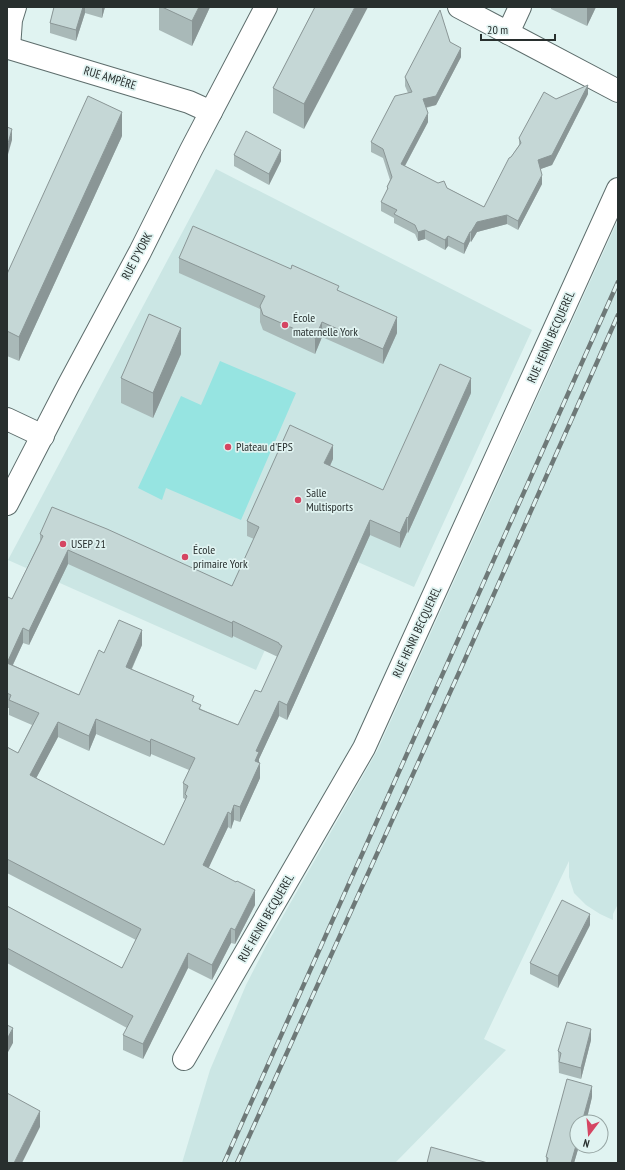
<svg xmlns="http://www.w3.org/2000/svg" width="625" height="1170" font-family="'PT Sans Narrow',sans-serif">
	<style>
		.built { fill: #cbe6e4 }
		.grass { fill: #96e4e1 }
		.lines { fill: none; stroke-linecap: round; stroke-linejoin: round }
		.minor-casing { stroke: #5d6d6c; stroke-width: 24 }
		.minor { stroke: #fff; stroke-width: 22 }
		.rail-casing { stroke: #6e7978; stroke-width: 4.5 }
		.rail { stroke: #e0f3f1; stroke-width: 3; stroke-dasharray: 9; stroke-linecap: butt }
		.wall { fill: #a9b9b8; fill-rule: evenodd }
		.shaded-wall { fill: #8a9696 }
		.building { fill: #c5d7d6; stroke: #8a9696; fill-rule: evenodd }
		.poi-dot { fill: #d54562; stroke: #e0f3f1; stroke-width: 1.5 }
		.labels { text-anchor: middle; stroke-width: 3.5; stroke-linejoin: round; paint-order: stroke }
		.street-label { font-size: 12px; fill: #282f2e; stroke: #e0f3f1 }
		.poi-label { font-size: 12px; fill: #282f2e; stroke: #e0f3f1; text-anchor: start }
	</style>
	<rect width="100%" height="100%" fill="#e0f3f1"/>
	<g class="built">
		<polygon points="216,169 532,330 414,587 313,542 256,670 8,560"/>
		<polygon points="618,220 618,904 613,914 613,920 600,914 586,905 574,893 569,877 569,861 484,1039 506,1050 395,1163 182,1163 210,1070 246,985 267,944 377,751"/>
	</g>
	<polygon class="grass" points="220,361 296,393 241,520 166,488 162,500 138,488 181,396 201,405"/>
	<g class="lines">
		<g class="minor-casing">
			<g id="minor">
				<polyline points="459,7 618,91"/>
				<polyline points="508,33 520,7"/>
				<polyline points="7,48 9,48 189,102 211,112"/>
				<polyline points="9,48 11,20 15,7"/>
				<polyline points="7,419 43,436"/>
				<polyline points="7,504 68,386 140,252 191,150 266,7"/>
				<polyline points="184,1059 364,748 618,189"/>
			</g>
		</g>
		<use href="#minor" class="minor"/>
		<g class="rail-casing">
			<g id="rail">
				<polyline points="224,1163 618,282"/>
				<polyline points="237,1163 462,666 618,315"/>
			</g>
		</g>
		<use href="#rail" class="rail"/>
	</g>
	<g class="wall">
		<polygon points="54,7 105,7 102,18 85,13 76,41 50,33 50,23"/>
		<polygon points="159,7 210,7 192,46 159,30"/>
		<polygon points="315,7 304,129 273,113 273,88"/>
		<polygon points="551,7 596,7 587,26 551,9"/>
		<polygon points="450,42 461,57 436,105 426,108 428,122 405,166 484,207 511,157 519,145 519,138 556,99 588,94 552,165 540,169 542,184 518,230 507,224 477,232 471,242 470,241 464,254 448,246 445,250 425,239 418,241 415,234 394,223 394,218 381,211 381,202 387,192 387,187 390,180 383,158 371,152 371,142 408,93 405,86 405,77"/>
		<polygon points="122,136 19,361 7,356 7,274"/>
		<polygon points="234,155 281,161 269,185 234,166"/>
		<polygon points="179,258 339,291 397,333 383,364 322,337 315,354 263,330 260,322 260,309 179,273"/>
		<polygon points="181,354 153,418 121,403 121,378"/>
		<path d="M471,393L408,533L407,532L400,548L370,535L287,720L279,716L259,759L260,778L240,822L234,820L231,829L228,827L208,868L255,905L235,944L231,943L212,980L188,968L143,1059L123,1050V1035L127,1028L7,963V906L122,968L136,940L7,873V747L18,753L32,725L9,715V708H7V599H12L40,541V534L232,586L254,539L247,536V521L333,459L330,466L383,490ZM68,564L232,638L233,636L278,657L261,692L238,725L201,709L194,702L132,669L142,645L104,653L79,695L13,665L23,643L29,645ZM96,734L150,757L151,754L189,770L183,783V798L185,799V800L164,845L36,778L58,737L89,751Z"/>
		<polygon points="590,925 558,988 530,974 530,963"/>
		<polygon points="591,1040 581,1079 559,1073 558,1051"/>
		<polygon points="592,1097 586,1122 577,1122 579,1146 574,1163 546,1163 546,1157"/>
	</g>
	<g class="shaded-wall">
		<polygon points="83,7 85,7 85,13 76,41 76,30"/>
		<polygon points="102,7 105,7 102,18"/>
		<polygon points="199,7 210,7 192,46 192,21"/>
		<polygon points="355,7 368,7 304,129 304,104"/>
		<polygon points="587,7 596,7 587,26"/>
		<polygon points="461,48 461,57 436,105 423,108 423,99"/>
		<polygon points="588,85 588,94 552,165 538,170 538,160"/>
		<polygon points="122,112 122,136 19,361 19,337"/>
		<polygon points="428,113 428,122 401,173 401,164"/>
		<polygon points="12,129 12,140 7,158 7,147"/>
		<polygon points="281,150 281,161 269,185 269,174"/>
		<polygon points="542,175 542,184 518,230 518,221"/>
		<polygon points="507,215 507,224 477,232 471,242 471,232 477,222"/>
		<polygon points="425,230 425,239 418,241 418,232"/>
		<polygon points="470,232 470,241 464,254 464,244"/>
		<polygon points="448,236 448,246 445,250 445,240"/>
		<polygon points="397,317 397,333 383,364 383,349"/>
		<polygon points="322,322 322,337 315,354 315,338"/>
		<polygon points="181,328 181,354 153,418 153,393"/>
		<polygon points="471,378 471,393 408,533 408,518"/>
		<polygon points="333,445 333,459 324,478 324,463"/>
		<polygon points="407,517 407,532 400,548 400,533"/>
		<polygon points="370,520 370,535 287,720 287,705"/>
		<polygon points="68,550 68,564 29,645 29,631"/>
		<polygon points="233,621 233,636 232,638 232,623"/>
		<polygon points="23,628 23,643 7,677 7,663"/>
		<polygon points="142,630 142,645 126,681 126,667"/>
		<polygon points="279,701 279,716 259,759 259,766 260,763 260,778 240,822 240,807 255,761 256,751"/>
		<polygon points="96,719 96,734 89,751 89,736"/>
		<polygon points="58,722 58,737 30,790 30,775"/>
		<polygon points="151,739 151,754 150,757 150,742"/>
		<polygon points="234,805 234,820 231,829 231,814"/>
		<polygon points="228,812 228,827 203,880 203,865"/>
		<polygon points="255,890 255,905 235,944 235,930"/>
		<polygon points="590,914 590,925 558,988 558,976"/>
		<polygon points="231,928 231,943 212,980 212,965"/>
		<polygon points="188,953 188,968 143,1059 143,1044"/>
		<polygon points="13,1028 13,1043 7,1054 7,1039"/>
		<polygon points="591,1029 591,1040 581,1079 581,1068"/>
		<polygon points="592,1086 592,1097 586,1122 582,1122"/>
		<polygon points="40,1111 40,1127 22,1163 14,1163"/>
		<polygon points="577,1142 577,1146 579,1146 574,1163 571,1163"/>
	</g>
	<g class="building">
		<polygon points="54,7 83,7 76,30 50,23"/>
		<polygon points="162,7 199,7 192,21"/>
		<polygon points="315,7 355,7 304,104 273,88"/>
		<polygon points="440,10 450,42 461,48 436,96 423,99 428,113 401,164 438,183 444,181 447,188 484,207 509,158 511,157 521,143 519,138 544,92 556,99 588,85 552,155 538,160 542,175 518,221 507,215 477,222 471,232 470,232 464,244 448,236 445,240 425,230 418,232 415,225 394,214 397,210 381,202 388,188 387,187 392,177 383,149 371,142 395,96 412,92 405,77"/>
		<polygon points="88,96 122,112 19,337 7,331 7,274"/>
		<polygon points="7,127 12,129 7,147"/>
		<polygon points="246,131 281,150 269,174 234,155"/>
		<polygon points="193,226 291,269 292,265 339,286 337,290 397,317 383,349 322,322 315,338 263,315 260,306 265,296 179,258"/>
		<polygon points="149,314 181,328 153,393 121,378"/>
		<path d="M440,364L471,378L408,518L407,517L400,533L370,520L287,705L279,701L256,751L259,752L255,761L260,763L240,807L234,805L231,814L228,812L203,865L236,882L237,881L255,890L235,930L231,928L212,965L188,953L143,1044L123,1035L133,1016L7,948V906L122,968L141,929L7,859V747L18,753L39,713L9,700L11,695L7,693V599L8,597L12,599L43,536L40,534L52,507L107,529L232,586L259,527L247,521L290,425L333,445L324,463L383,490ZM68,550L232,623L233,621L279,643V644L282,646L261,692L255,690L238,725L199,709L201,705L192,701L194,696L126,667L142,630L119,620L104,653L99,650L79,695L7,663L23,628L29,631ZM96,719L150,742L151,739L195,758L183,783L188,786L185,794L187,796L164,845L30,775L58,722L89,736Z"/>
		<polygon points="562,900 590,914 558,976 530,963"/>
		<polygon points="567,1022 591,1029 581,1068 559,1062 561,1053 558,1051"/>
		<polygon points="7,1025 13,1028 7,1039"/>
		<polygon points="567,1079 592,1086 582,1122 577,1122 577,1142 571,1163 547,1163 548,1158 546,1157"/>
		<polygon points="7,1093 40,1111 14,1163 7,1163"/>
		<polygon points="431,1147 488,1163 427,1163"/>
	</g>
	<g class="poi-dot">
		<circle cx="285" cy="325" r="4"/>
		<circle cx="228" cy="447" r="4"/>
		<circle cx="298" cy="500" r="4"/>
		<circle cx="63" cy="544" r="4"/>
		<circle cx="185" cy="557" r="4"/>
	</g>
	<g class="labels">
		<g class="street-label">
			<text transform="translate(110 78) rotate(17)" y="4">RUE AMPÈRE</text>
			<text transform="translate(137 256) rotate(-62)" y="4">RUE D'YORK</text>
			<text transform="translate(551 337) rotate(-66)" y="4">RUE HENRI BECQUEREL</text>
			<text transform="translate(417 632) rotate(-65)" y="4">RUE HENRI BECQUEREL</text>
			<text transform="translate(266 918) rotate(-60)" y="4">RUE HENRI BECQUEREL</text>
		</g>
		<g class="poi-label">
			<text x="293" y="322">École<tspan x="293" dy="14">maternelle York</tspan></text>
			<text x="236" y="451">Plateau d'EPS</text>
			<text x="306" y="497">Salle<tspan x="306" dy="14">Multisports</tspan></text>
			<text x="71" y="548">USEP 21</text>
			<text x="193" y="554">École<tspan x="193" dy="14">primaire York</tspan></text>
		</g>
	</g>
	<rect width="625" height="1170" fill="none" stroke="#282f2e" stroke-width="16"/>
	<g transform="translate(589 1134) rotate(196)"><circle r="19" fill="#e0f3f1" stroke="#96a5a3"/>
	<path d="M0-3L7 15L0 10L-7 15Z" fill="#d54562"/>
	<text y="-6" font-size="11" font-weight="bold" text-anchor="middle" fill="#282f2e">N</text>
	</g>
	<path d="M481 34v6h74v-6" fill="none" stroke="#282f2e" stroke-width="2"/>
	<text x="487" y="34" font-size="12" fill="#282f2e" stroke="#e0f3f1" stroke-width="3" paint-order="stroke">20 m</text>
</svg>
